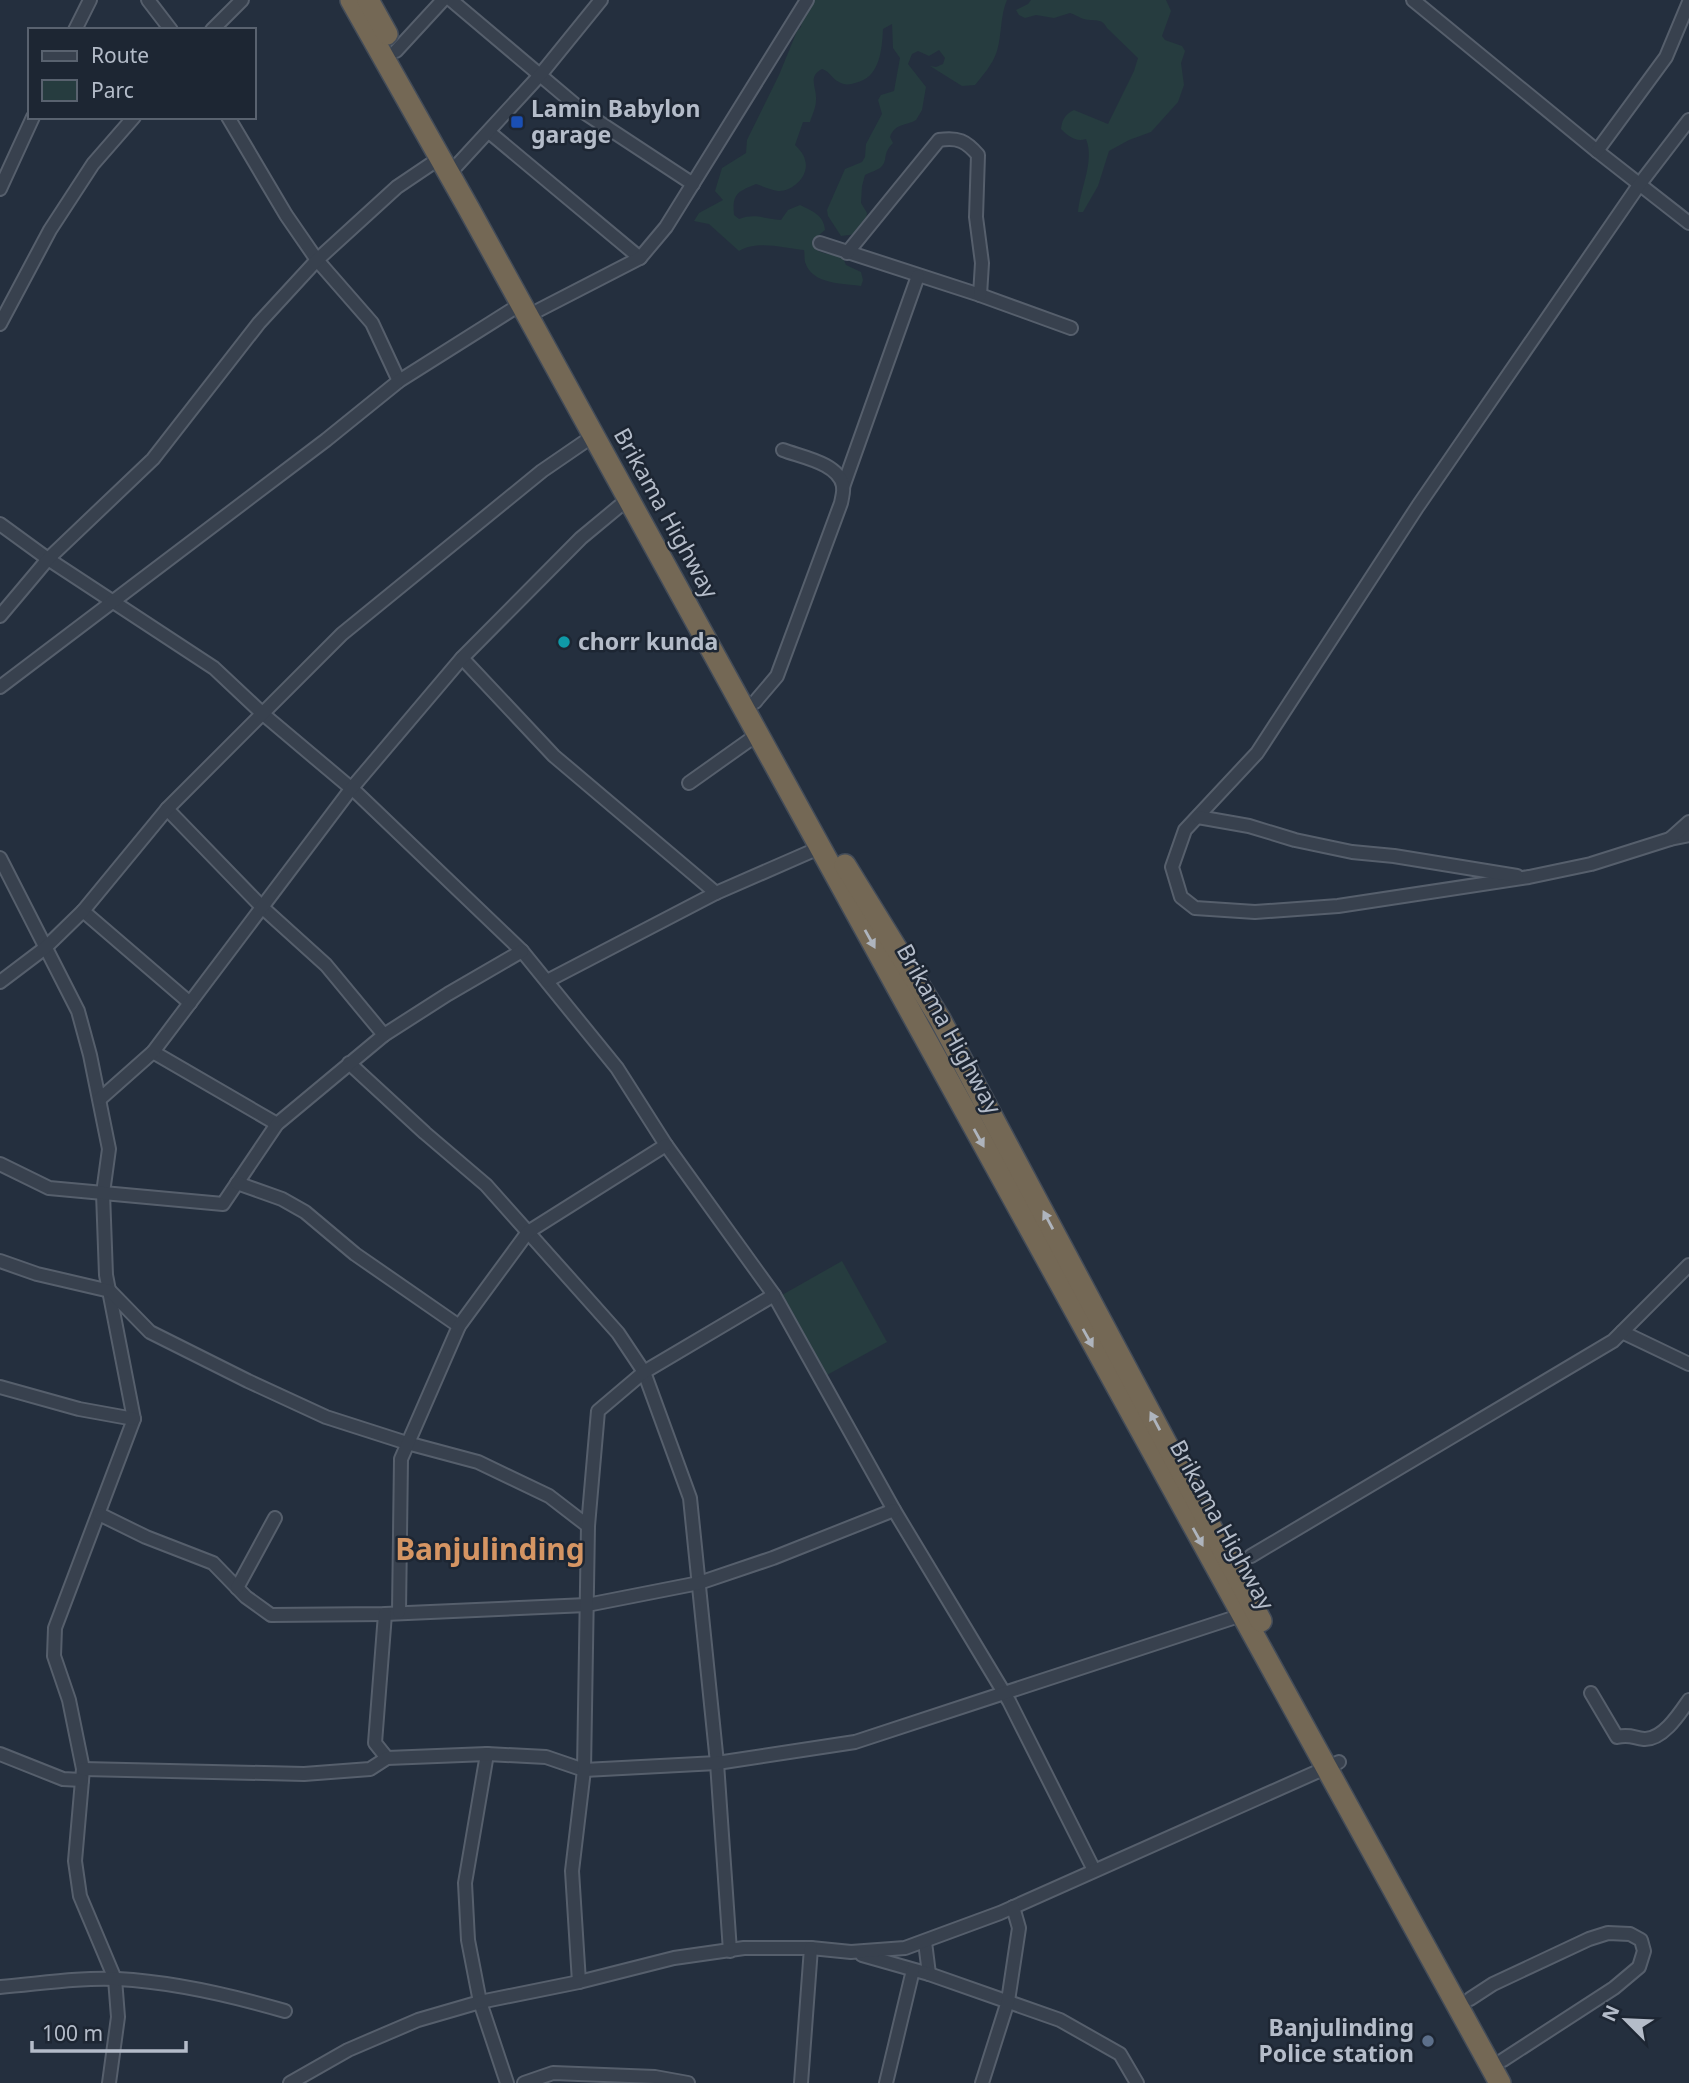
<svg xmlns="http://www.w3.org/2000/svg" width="1689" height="2083" font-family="'Noto Sans',sans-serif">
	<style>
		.green { fill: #263c3f }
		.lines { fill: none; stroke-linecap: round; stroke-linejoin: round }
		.street-casing { stroke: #565f6c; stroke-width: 16 }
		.highway-casing { stroke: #434c59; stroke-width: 24 }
		.street { stroke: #38414e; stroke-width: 12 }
		.highway { stroke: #746855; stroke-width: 21 }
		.oneway { fill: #aeb4bd }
		.transit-dot { fill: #1a4fb4; stroke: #1d2633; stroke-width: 2.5 }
		.culture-dot { fill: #0f9aa8; stroke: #1d2633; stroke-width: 2.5 }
		.service-dot { fill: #5c6f8a; stroke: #1d2633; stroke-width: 2.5 }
		.labels { text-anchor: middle; stroke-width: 5; stroke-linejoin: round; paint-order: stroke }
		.poi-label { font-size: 23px; font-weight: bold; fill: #b4bcc9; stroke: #1d2633; text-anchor: start }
		.street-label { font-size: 23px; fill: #b4bcc9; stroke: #1d2633 }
		.district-label { font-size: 30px; font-weight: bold; fill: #d59563; stroke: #1d2633 }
	</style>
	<rect width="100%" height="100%" fill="#242f3e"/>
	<g class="green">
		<path d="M808,0H1007C1000,16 1002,34 997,51C993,64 983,75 975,85L962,86L930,66L936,67L943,64L945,58L939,50L929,56L918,51L912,54L908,64L926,87L922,110L916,120C906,126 895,123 890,137L893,143C882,154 888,159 882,166C879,170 870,172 865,175L862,186L861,203L867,213L866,219L857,234L841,236L828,216L827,210L845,169L862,162L865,157L866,144L882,114L878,100L881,95L894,91L900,58L893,48L892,24L883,29C882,50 880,78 855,83C850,85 843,85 839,82C831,78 831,72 822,69C807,77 817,87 816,100C816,108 812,115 810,122H803L795,145C799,149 804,154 805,160C810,175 793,192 778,191C771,190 762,186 756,184C737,192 732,194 734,215L739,219C756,213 764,219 781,220L788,210L800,205C812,211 824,215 825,230L812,241C815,256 830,253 842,256L846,265L861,272L863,280L861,286C843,283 812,285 805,262C804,258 805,254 804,250C784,248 757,240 739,251L709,224L694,221L699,213L723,200L715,191L722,168L746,153L747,140L779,75L797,31L801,27L802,15Z"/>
		<path d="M1031,0H1166L1171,11L1162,36L1165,40L1182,46L1185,51L1181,63L1184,85L1178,102L1151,132L1129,140L1109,151L1098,186L1083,212H1078C1080,189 1095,161 1086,139C1076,142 1069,137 1061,129C1062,120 1065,114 1074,110L1108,124L1134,71L1138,58L1107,28C1101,16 1092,23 1081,18C1077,16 1074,14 1070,13L1054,18L1036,15L1025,18L1019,15L1016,10L1028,4Z"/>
		<polygon points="842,1261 887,1342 827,1375 782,1295"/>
	</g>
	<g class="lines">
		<g class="street-casing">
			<g id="street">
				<polyline points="148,0 171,30"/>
				<polyline points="451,0 585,113 693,184"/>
				<polyline points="1413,0 1597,151 1689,223"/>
				<polyline points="75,30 90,0"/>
				<polyline points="212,30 242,0"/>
				<polyline points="396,51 443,0"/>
				<polyline points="228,117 286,215 317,260 372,323 399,381"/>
				<polyline points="1689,120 1639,185 1418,506 1257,753 1185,830 1172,867 1181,897 1195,908 1255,912 1338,906 1529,877 1591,864 1670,839 1689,835"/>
				<polyline points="489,132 640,258"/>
				<polyline points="1597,151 1666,57 1689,2"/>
				<polyline points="449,174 541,74 601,0"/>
				<polyline points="0,189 33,117"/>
				<polyline points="820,243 980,295 1071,328"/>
				<path d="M847,253L939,140C958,137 966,141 978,155L976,217L982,263L980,295"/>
				<polyline points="539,310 640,258 666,227 807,0"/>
				<polyline points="0,324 50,230 93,164 134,117"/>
				<polyline points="843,487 918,276"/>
				<polyline points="0,524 48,559 214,668 263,714 358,794 522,951 617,1068 666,1145 774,1295 894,1510 1009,1701 1094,1870"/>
				<polyline points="0,616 48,559 153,459 259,323 317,260 397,187 440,158"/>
				<polyline points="462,658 554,756 716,893"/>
				<polyline points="0,687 326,440 399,381 521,304"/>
				<path d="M744,709L755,702L777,676L841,503C842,498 844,491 843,486C839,463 801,457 783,450"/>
				<polyline points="689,783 758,734"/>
				<polyline points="167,809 263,908 326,965 384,1035"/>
				<polyline points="1198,817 1249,826 1295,840 1352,852 1394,856 1517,876"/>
				<polyline points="1670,839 1689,822"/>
				<polyline points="0,858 78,1011 90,1055 109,1149 103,1193 106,1275 134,1419 55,1628 54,1656 69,1700 83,1769 75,1861 80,1896 115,1979 118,2017 109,2083"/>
				<polyline points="83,911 190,1003"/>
				<polyline points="547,981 716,893 819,848"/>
				<polyline points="0,982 45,948 83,911 167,809 342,634 542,471 593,436"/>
				<polyline points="153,1052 277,1124"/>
				<polyline points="349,1063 425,1133 486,1185 618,1333 644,1372 690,1498 717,1763 730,1951"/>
				<polyline points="100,1099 153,1052 351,789 462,658 581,538 628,499"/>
				<polyline points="0,1164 49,1188 223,1204 277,1124 384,1035 448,994 522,951"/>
				<polyline points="237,1183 282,1199 305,1212 355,1254 459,1326"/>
				<polyline points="0,1261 37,1274 110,1291 150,1332 248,1381 326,1417 407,1443 478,1462 549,1496 588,1526"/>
				<polyline points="1622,1332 1689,1364"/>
				<polyline points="0,1387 79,1409 134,1419"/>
				<polyline points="99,1514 146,1537 213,1563 246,1597 271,1615 385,1614 587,1605 699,1583 773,1558 894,1510"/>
				<polyline points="1251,1556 1613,1341 1689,1265"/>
				<polyline points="237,1588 275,1518"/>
				<polyline points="399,1612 401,1459 459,1326 528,1232 666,1145"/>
				<polyline points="385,1614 375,1743 387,1758"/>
				<path d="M1591,1693L1617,1737C1631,1734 1633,1738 1644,1739C1663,1740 1680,1713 1689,1700"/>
				<polyline points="0,1754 63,1779 82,1780"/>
				<polyline points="487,1754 465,1883 468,1940 480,2002 507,2083"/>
				<polyline points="83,1769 304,1774 370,1769 387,1758 487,1754 546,1757 584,1770 717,1763 855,1742 1245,1614"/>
				<polyline points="925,1942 929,1974"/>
				<polyline points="862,1955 929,1974 1060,2020 1120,2054 1137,2083"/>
				<polyline points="579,1982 572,1871 584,1770 588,1526 598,1411 644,1372 774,1295"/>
				<path d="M0,1987C38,1984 79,1977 118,1979C175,1982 230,1995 285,2011"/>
				<polyline points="1470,1999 1493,1984 1589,1939 1608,1933 1630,1934 1641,1940 1644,1951 1639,1967 1614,1988 1503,2060"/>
				<polyline points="290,2083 348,2050 418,2020 480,2002 579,1982 674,1958 744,1948 811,1948 851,1952 905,1948 1000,1913 1339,1762"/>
				<polyline points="524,2083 553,2073 655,2077 688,2083"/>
				<polyline points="801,2083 811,1948"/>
				<polyline points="886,2083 913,1970"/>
				<polyline points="982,2083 1008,2001 1019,1928 1013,1907"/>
			</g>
		</g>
		<g class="highway-casing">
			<g id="highway">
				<polyline points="351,0 469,209 1500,2083"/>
				<polyline points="368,0 387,34"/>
				<polyline points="845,865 940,1019 1261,1621"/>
			</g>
		</g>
		<use href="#street" class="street"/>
		<use href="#highway" class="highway"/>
	</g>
	<defs><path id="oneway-solid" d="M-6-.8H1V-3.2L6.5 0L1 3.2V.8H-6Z" transform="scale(1.75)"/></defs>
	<g class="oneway">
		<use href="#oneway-solid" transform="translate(870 939) rotate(61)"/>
		<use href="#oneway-solid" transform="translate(979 1138) rotate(61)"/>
		<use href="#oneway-solid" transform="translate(1048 1220) rotate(-118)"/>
		<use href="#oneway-solid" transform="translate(1088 1338) rotate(61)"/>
		<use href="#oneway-solid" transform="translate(1155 1421) rotate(-118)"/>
		<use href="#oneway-solid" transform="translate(1198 1537) rotate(61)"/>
	</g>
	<rect class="transit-dot" x="510" y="115" width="14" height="14" rx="3.5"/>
	<circle class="culture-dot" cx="564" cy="642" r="7"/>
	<circle class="service-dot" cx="1428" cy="2041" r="7"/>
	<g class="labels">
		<g class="poi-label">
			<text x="531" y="117">Lamin Babylon<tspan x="531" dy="26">garage</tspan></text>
			<text x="578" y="650">chorr kunda</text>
			<text x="1414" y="2036" text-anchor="end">Banjulinding<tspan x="1414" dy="26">Police station</tspan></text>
		</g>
		<g class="street-label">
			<text transform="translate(666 513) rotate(61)" y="8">Brikama Highway</text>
			<text transform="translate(949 1029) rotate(61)" y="8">Brikama Highway</text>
			<text transform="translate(1222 1525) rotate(61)" y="8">Brikama Highway</text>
		</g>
		<g class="district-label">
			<text x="490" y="1560">Banjulinding</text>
		</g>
	</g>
	<rect x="28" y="28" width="228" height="91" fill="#1d2633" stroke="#59626f" stroke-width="2"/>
	<rect x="42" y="51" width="35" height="10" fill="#38414e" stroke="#59626f" stroke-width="2"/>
	<text x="91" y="63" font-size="21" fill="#b4bcc9">Route</text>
	<rect x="42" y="80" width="35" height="21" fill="#263c3f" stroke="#59626f" stroke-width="2"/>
	<text x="91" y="98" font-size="21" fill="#b4bcc9">Parc</text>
	<g transform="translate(1626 2020) rotate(294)" stroke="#1d2633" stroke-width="5" paint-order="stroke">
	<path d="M0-5L12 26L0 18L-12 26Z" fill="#b4bcc9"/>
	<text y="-10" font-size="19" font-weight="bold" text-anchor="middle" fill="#b4bcc9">N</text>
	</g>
	<path d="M32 2041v10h154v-10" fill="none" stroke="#b4bcc9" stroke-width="3.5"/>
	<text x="42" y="2041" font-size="21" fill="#b4bcc9" stroke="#1d2633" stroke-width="5" paint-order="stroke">100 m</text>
</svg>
